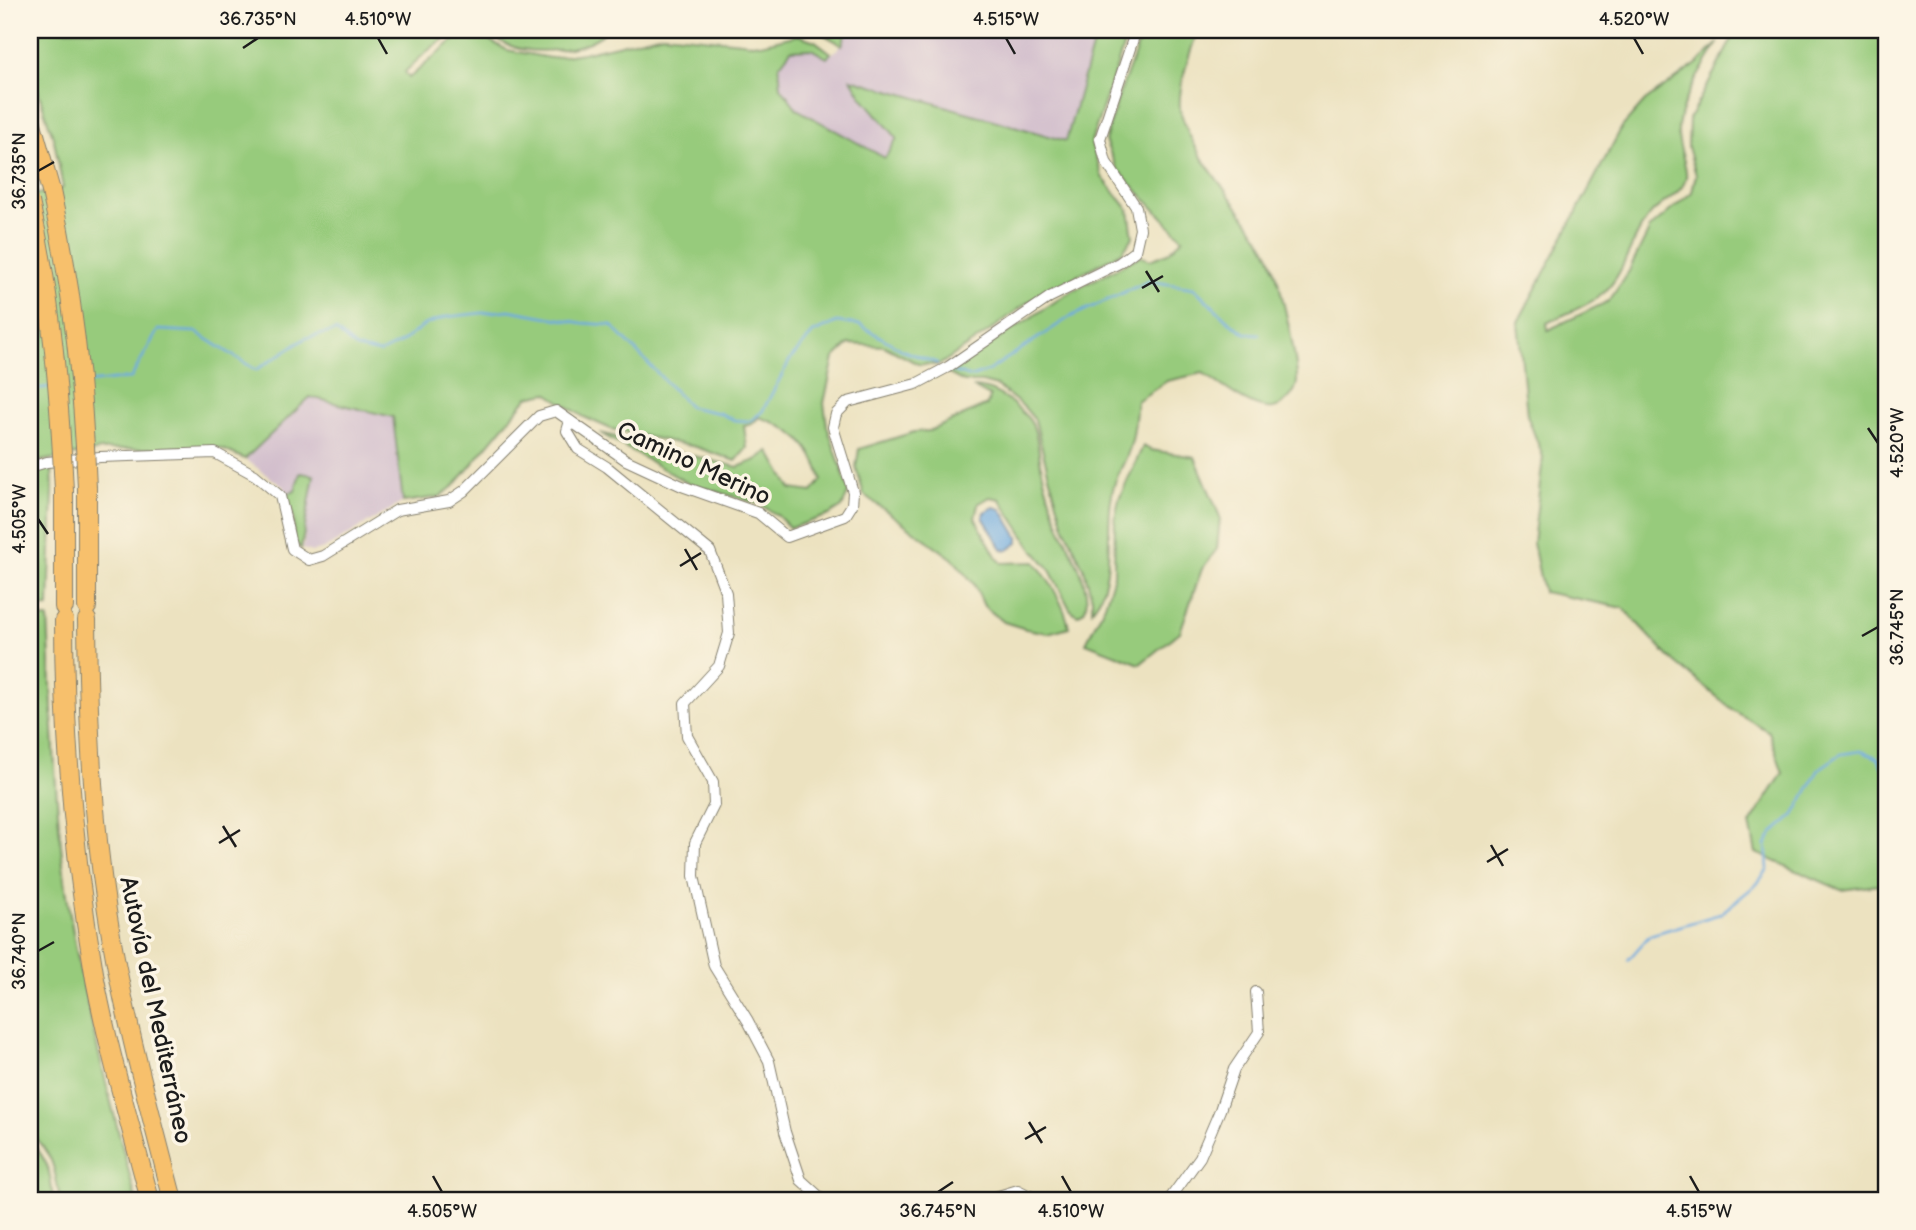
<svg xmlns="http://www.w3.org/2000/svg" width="1916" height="1230" font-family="'Balsamiq Sans',sans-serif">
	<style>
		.industrial { fill: #d1bdcc }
		.green { fill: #97cb7c; stroke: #5a744c; stroke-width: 2 }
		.water { fill: #6eaadf; stroke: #45637e; stroke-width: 2 }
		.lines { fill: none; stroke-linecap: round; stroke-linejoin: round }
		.stream { stroke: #6eaadf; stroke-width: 2.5 }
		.minor-casing { stroke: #847f6e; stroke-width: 12 }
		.motorway-casing { stroke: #847f6e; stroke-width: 20 }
		.minor { stroke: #fff; stroke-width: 10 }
		.motorway { stroke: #f7c06c; stroke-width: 18 }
		.motorway-bridge-casing { stroke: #847f6e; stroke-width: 20; stroke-linecap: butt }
		.motorway-bridge { stroke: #f7c06c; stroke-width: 18 }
		.ticks { fill: none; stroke: #1c1c1c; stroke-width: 2.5 }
		.labels { text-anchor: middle; stroke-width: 7; stroke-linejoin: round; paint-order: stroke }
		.street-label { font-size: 24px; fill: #1c1c1c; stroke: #fcf5e5 }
		.neatline { fill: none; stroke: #1c1c1c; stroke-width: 2.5 }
		.ticks-label { font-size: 18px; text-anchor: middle; fill: #1c1c1c }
	</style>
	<rect width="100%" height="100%" fill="#fcf5e5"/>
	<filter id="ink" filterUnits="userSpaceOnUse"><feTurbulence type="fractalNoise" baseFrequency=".0143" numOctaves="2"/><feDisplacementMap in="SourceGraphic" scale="14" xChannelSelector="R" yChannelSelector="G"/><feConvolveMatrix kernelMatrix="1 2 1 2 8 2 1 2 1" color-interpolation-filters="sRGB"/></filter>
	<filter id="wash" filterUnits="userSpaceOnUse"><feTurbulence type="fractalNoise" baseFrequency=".00686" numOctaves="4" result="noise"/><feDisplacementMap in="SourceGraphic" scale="28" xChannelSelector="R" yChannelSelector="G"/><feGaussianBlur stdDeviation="1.57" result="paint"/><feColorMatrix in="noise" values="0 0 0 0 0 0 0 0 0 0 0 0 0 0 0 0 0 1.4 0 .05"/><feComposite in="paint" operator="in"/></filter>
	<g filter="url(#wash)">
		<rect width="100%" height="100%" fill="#ece2c0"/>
		<g class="industrial">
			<polygon points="847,30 1097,30 1066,141 852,80 862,97 897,138 885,158 797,109 781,87 779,66 790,50 811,49 827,58 842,45"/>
			<polygon points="310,397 393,417 403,502 324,549 312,552 303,549 313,475 295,491 287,494 284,487 245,459"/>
		</g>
		<g class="green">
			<path d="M30,30H464C439,38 423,55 405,72L409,78L451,42L463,35L483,37L507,50L550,58L583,53L663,34L761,44L798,35L815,41L831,53L827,58L811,49L791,50L779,66L781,87L797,109L885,158L897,138L862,97L851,79L1066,141L1097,30H1129L1091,142L1102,177L1129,210L1133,237L1122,252L1028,302L991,330L939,365L918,364L884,346L849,344L834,358L824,403L827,426L849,491L842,507L829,515L790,528L777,515L759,504L688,483L600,433L738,467L756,460L769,451L791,489L812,492L822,480C812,444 794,429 759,417L752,424L744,426L747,448L736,461L696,447L611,429L584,417L547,393L528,397L455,485L439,497L403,502L393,417L310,397L245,459L222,449L195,447L100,450L30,463V196L63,188L54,140L30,67Z"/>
			<path d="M473,30H607C587,51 535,56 508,45C494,39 491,32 473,30Z"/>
			<polygon points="816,30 847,30 842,45"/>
			<path d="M1144,30H1198C1191,49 1175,93 1181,113C1196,165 1242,204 1268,252C1278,271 1298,361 1297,382C1296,393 1284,406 1273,408C1254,412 1219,383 1203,373L1167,381L1137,401C1135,415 1135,431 1131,444C1125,466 1114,475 1111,500C1106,532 1115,584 1092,610V598L1084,569L1064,526L1048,472L1035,420L1024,407L997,386L982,382H964L947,373L1065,295L1140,256L1150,260L1168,253L1183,239L1117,169L1105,141L1119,95Z"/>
			<path d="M1737,30H1886V884L1841,890L1756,853L1750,824L1783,773L1769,732L1733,710L1670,658L1623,608L1543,592L1533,543L1543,457L1527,415L1518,322L1622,127L1645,101L1698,63L1718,43C1703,68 1676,106 1678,135C1678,147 1688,167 1686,177C1684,194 1660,202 1650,215C1630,238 1625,277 1600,296C1585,307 1564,314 1547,323L1548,330L1609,301L1629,271L1650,228L1692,192L1696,175L1688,147L1689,119Z"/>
			<path d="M973,387C994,387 1014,403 1028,418C1039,431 1038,454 1042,470C1046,489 1053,509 1060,527C1069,549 1083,569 1086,593C1087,603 1088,611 1077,615L1070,609L1049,568L1031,547L1000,499L990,497L978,504L975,518L997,558L1002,563L1035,562C1050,581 1064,604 1069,627L1048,633L1026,629L1004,622L984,606L974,584L953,559L864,495L856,467L859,449L914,432L929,431L987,405L990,396Z"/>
			<polygon points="1143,446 1151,450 1195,457 1220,517 1217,549 1202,569 1180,632 1140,664 1086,643 1105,605 1114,575 1115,517 1119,499"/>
			<polygon points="52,467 53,491 49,607 30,608 30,473"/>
			<polygon points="300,473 314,475 301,549 293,540 294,519 287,494 295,491"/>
			<path d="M48,618C53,718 54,817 70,915C86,1012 112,1106 136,1200H60C54,1167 55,1157 30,1133V619Z"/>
			<path d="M30,1141C50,1162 50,1172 53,1200H30Z"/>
		</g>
		<polygon class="water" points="994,507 1001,509 1018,537 1018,543 1008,550 1002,549 983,517 984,512"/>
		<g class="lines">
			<g class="stream">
				<polyline points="952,371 971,377 988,371 1070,317 1149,281 1194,288 1227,320 1245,333 1259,334"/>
				<polyline points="87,383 131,378 158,330 196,332 256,370 306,338 336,331 356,348 380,353 402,342 424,325 446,317 509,310 582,323 611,325 690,407 719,413 734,420 750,421 762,412 790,360 813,333 837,322 860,325 904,351 937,363"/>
				<polyline points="30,390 49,387"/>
				<polyline points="1628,960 1650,935 1720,914 1757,884 1768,869 1766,845 1772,834 1794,815 1819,769 1841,754 1861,751 1878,758 1886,775"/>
			</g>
		</g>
	</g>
	<g filter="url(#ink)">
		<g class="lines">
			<g class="minor-casing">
				<g id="minor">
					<polyline points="570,421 567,431 578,449 607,467 710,551 726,593 729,633 719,666 685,703 687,736 713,782 714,805 695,843 694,876 714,966 748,1021 769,1061 785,1132 801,1180 823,1200"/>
					<polyline points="30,467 47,462 100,457 215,453 255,475 280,496 292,549 309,560 323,556 397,510 449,501 464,491 539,416 556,411 626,460 682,486 758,513 787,537 845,516 852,505 853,492 833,427 836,414 848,402 916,384 948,367 1050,297 1119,263 1135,251 1140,229 1136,207 1106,162 1100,139 1136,30"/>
					<polyline points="985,1200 1018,1190 1038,1200"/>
					<polyline points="1169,1200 1200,1157 1220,1110 1234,1069 1259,1032 1256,992"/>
				</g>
			</g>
			<g class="motorway-casing">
				<g id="motorway">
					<polyline points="30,117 51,191"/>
					<polyline points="87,488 87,607"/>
					<polyline points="64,490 64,607"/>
					<path d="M64,620C64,740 74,860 95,979C109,1053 131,1127 150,1200"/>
					<path d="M87,620C88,717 92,814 107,911C122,1009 148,1104 173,1200"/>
				</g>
			</g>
			<use href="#minor" class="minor"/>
			<use href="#motorway" class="motorway"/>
			<g class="motorway-bridge-casing">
				<g id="motorway-bridge">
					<path d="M51,191C73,292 83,385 87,488"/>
					<path d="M30,202C52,298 59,392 64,490"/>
				</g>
			</g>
			<use href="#motorway-bridge" class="motorway-bridge"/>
		</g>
	</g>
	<path class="ticks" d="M378,38L387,54M1006,38L1015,54M1634,38L1643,54M243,48L258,38M38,171L54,162M1146,271L1159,292M1142,288L1163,276M1868,428L1878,443M38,519L48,534M685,549L697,570M680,566L701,553M1862,636L1878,627M223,826L236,847M219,843L240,830M1491,845L1503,866M1487,862L1508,849M38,951L54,942M1029,1122L1042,1143M1025,1139L1046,1127M433,1176L442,1192M1062,1176L1071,1192M1690,1176L1699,1192M938,1192L953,1182"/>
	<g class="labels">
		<g class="street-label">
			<text transform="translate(694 463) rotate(25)" y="8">Camino Merino</text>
			<text transform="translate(156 1010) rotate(78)" y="8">Autovía del Mediterráneo</text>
		</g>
	</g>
	<rect width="1916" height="1230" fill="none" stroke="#fcf5e5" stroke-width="77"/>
	<rect x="38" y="38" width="1840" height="1154" class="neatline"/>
	<g class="ticks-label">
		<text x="258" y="25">36.735°N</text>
		<text x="378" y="25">4.510°W</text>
		<text x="1006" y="25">4.515°W</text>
		<text x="1634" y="25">4.520°W</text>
		<text transform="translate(19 171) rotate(-90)" y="6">36.735°N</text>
		<text transform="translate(1897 443) rotate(-90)" y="6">4.520°W</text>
		<text transform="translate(19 519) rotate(-90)" y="6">4.505°W</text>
		<text transform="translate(1897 627) rotate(-90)" y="6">36.745°N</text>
		<text transform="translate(19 951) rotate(-90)" y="6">36.740°N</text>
		<text x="442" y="1217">4.505°W</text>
		<text x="938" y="1217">36.745°N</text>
		<text x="1071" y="1217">4.510°W</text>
		<text x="1699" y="1217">4.515°W</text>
	</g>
</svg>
